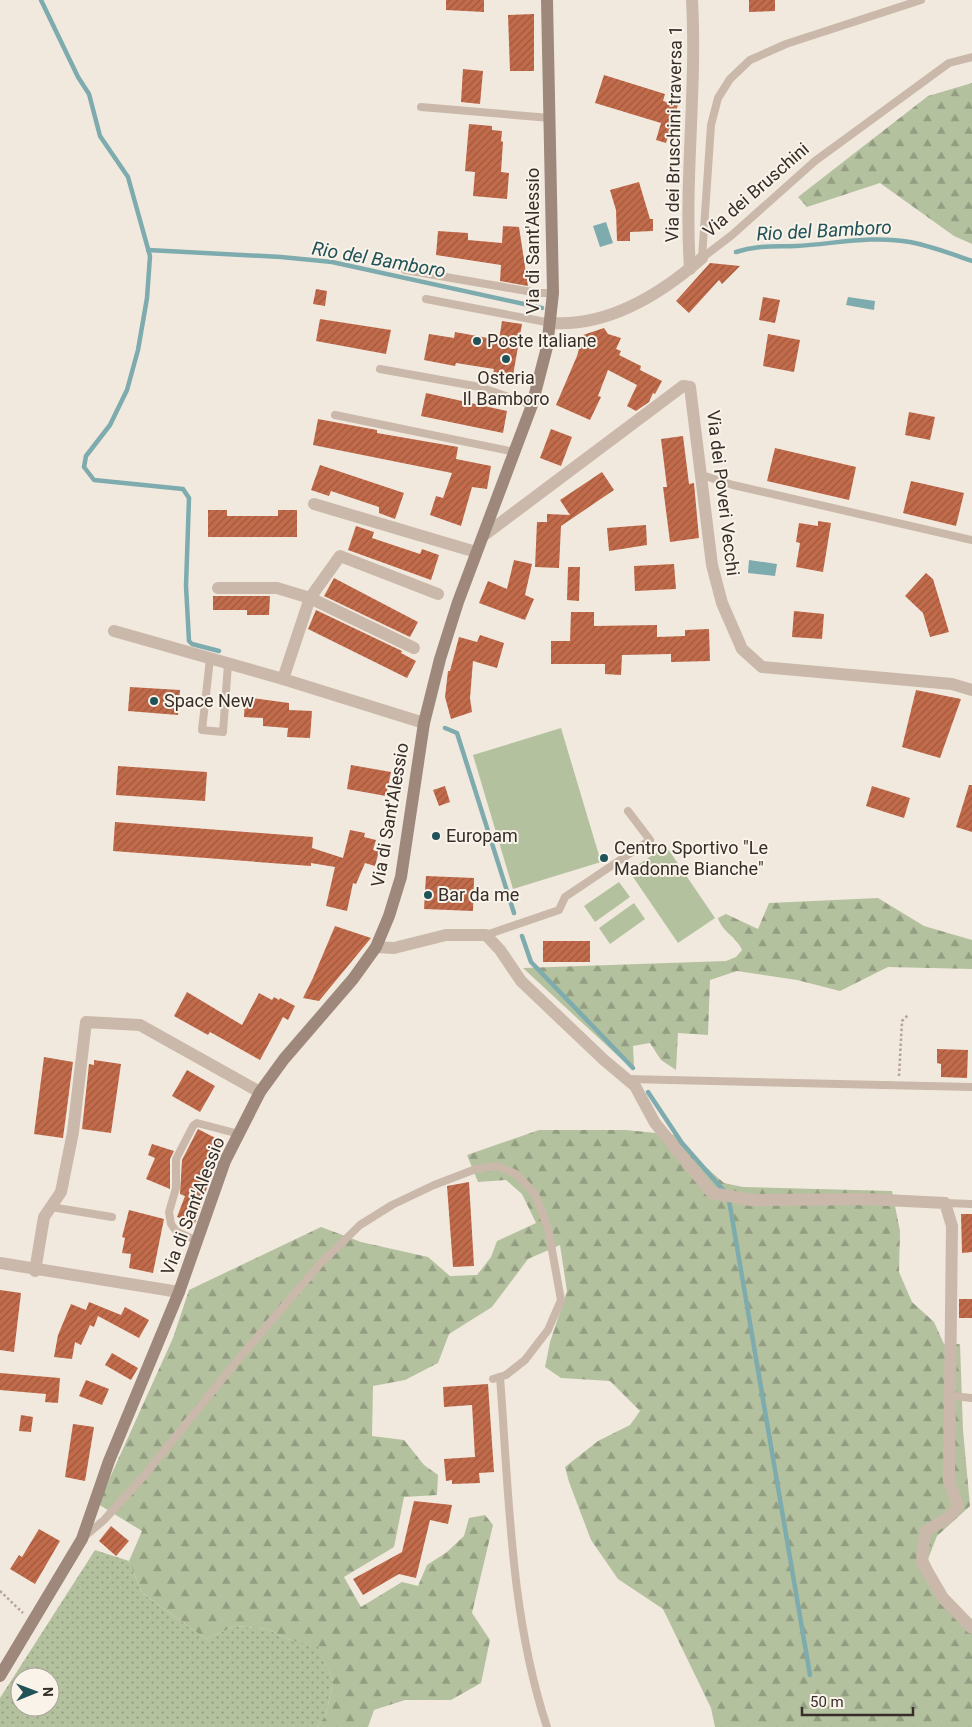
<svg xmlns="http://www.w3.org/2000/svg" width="972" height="1727" font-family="Roboto,sans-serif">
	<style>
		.grass { fill: url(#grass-dots); fill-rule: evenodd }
		.forest { fill: url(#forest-firs) }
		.pitch { fill: #b4c19e }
		.water { fill: #7dabae }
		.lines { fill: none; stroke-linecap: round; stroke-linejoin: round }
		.stream { stroke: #7dabae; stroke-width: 4.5 }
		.building { fill: url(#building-hatch) }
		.path { stroke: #b6a394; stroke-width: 2.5; stroke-dasharray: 2.5 2.5; stroke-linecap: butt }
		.lane { stroke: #cab9aa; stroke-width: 8 }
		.street { stroke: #cab9aa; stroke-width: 12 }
		.secondary { stroke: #9d887b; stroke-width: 12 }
		.poi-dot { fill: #205258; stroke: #f9f3ea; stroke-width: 2 }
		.labels { text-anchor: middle; stroke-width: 4; stroke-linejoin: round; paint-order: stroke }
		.street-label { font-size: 18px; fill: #372e29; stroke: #f9f3ea }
		.poi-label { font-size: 18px; fill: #372e29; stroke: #f9f3ea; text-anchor: start }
		.water-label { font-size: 19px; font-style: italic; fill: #205258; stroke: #f9f3ea }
	</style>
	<defs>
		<pattern id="grass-dots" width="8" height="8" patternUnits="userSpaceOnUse" patternTransform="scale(1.25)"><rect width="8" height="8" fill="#b4c19e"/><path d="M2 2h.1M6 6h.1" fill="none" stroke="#939d81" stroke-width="1.8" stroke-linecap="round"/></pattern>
		<pattern id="forest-firs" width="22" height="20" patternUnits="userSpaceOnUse" patternTransform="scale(1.25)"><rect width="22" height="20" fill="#b4c19e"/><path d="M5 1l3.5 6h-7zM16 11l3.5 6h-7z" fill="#939d81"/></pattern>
		<pattern id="building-hatch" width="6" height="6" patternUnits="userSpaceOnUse" patternTransform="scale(1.25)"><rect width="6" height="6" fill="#c26b4b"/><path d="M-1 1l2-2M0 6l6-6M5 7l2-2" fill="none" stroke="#9e583e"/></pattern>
	</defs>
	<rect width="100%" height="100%" fill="#f2e9de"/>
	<path class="grass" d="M95,1550L129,1561L142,1593L206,1639L235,1626L267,1629L287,1639L318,1646L333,1681L326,1715L317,1727H0V1698ZM20,1677H50V1707H20Z"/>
	<g class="forest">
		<polygon points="972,83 972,244 954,236 880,183 807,207 798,197 928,96"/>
		<path d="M878,898L924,926L972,940V969L888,967L840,991L797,980L737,971L710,980L708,1035L678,1033L676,1070L661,1060L650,1043L633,1046L634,1066L618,1056L523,968L726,961L736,957L742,950C737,937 722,932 718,918L726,914L758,929L769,903Z"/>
		<polygon points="539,1130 626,1130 676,1135 702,1164 724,1183 743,1187 892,1191 900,1231 899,1272 912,1302 934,1322 944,1344 960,1344 963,1430 970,1506 937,1536 928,1559 941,1586 972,1628 972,1727 715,1727 711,1708 663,1609 618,1579 591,1540 569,1482 565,1467 598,1441 630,1425 640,1411 610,1381 561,1378 545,1367 550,1342 567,1291 560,1245 528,1259 492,1307 449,1334 438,1363 405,1380 373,1386 372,1436 404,1440 424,1465 438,1475 437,1495 404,1497 394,1547 344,1577 361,1607 402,1582 418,1586 427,1565 447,1552 464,1536 469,1518 485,1515 493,1525 472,1613 490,1640 481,1683 451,1700 405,1700 374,1710 368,1727 317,1727 326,1715 333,1681 318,1647 287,1639 267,1629 235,1626 206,1639 142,1593 129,1561 142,1531 98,1504 173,1338 189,1290 321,1227 361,1242 428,1257 450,1276 477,1275 491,1257 497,1241 536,1223 522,1194 506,1180 478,1182 467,1155"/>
	</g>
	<g class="pitch">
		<polygon points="561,728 601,862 513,889 473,755"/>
		<polygon points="666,846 715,918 678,943 629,871"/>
		<polygon points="619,882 630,897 595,922 584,906"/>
		<polygon points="634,903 645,919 610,944 599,928"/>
	</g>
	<g class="water">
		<polygon points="606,222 613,243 600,247 593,226"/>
		<polygon points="848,297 875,301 874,310 846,305"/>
		<polygon points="749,560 777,564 775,576 748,573"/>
	</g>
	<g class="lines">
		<g class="stream">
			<polyline points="41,0 78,77 89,94 100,136 128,177 150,256 147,298 138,350 127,390 110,425 86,456 84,467 94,480 183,489 189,498 186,586 189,641 192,644 219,651"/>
			<polyline points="148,250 281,257 332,262 542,308"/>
			<path d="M736,252C758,245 773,247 796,246C834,244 872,235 910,242C931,246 952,254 972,261"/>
			<polyline points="445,728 457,733 514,913"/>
			<polyline points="522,936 531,962 633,1068"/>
			<polyline points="648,1092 682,1143 725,1192"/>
			<polyline points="729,1200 810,1675"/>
		</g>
	</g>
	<g class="building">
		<polygon points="446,0 484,0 484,12 446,10"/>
		<polygon points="749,0 775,0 775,11 749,12"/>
		<polygon points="534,14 534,71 510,71 508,15"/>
		<polygon points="463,69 483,71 480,104 461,102"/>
		<polygon points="604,75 665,94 663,101 678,105 666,143 656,140 661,123 595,103"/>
		<polygon points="469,124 492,126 492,130 502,131 501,141 503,142 501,172 509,173 507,199 473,196 475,172 465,171"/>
		<polygon points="639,182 650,219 653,219 653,231 630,232 630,241 617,241 616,210 610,190"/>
		<polygon points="503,226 519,227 528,286 500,281 501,265 436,255 438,231 468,233 468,240 502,243"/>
		<polygon points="710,263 740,266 722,284 719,280 689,313 676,301"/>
		<polygon points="316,289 327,291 325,306 313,304"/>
		<polygon points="763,297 780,300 775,323 759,320"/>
		<polygon points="320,319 391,330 386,354 316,341"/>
		<polygon points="502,321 522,324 512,381 492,378 494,369 456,363 455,366 424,360 429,334 454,338 455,332 499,340"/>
		<polygon points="604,328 608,334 621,338 616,349 621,351 619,355 641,366 640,370 662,381 655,394 653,393 649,402 636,411 627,406 637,385 608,370 598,396 601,397 590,420 556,405 577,356 583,335"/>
		<polygon points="768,334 800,340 794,372 763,366"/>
		<polygon points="426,393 507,411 503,433 421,416"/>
		<polygon points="909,412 935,417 930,440 905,435"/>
		<polygon points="318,419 377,430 377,433 458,447 456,459 491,466 487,489 472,487 461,526 430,515 436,496 443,498 452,473 313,445"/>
		<polygon points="551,429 572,437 561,466 540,458"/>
		<polygon points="683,436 689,484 694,483 699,538 670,542 663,487 667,487 661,439"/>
		<polygon points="775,448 856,467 849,500 767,481"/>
		<polygon points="320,465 404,493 395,519 379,513 379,507 331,491 329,496 311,490"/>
		<polygon points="602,472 614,490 561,526 559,568 535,567 537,522 547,522 547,514 570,515 560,500"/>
		<polygon points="911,481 964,493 956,526 903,513"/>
		<polygon points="208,510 227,510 227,516 278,516 278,510 297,510 297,537 208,537"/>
		<polygon points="818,521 831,523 823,572 796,567 800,543 796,542 799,523 818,526"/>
		<polygon points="646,525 647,545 609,551 607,528"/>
		<polygon points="356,526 374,532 372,538 420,554 422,549 439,555 431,580 348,550"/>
		<polygon points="514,560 532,564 525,595 534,599 525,620 479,603 488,581 507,589"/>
		<polygon points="674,564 676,589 635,591 634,566"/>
		<polygon points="568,567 580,567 579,601 567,600"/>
		<polygon points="926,573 933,579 949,632 930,637 923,613 905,596"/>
		<polygon points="334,578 418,622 410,637 324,596"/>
		<polygon points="213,596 270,596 269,615 247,615 247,610 213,610"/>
		<polygon points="316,610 402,651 401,653 416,661 407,678 308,629"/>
		<polygon points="794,611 824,614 822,639 792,637"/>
		<polygon points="571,612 594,612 594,626 657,625 657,637 685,636 685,630 709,629 710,661 671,662 671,654 622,655 621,675 605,674 605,664 551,664 551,641 570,641"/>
		<polygon points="480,635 504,643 497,668 473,661 470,698 472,712 451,719 445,697 448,671 450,671 459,637 477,642"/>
		<polygon points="130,687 180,690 178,715 128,711"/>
		<polygon points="916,690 961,699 940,758 902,747"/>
		<polygon points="245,697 289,703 289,710 312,711 310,738 287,737 288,728 263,726 263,718 244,717"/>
		<polygon points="351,765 391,772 386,796 347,789"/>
		<polygon points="118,766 207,772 205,801 116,795"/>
		<polygon points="969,785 972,785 972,832 956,827"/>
		<polygon points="445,786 450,802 439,806 433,790"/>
		<polygon points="872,786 910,798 904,818 866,806"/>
		<polygon points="115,822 313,837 312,848 343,858 350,830 365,833 364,837 376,840 373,850 379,851 375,866 365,863 356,884 353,883 347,911 326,906 335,867 311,863 311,866 113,851"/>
		<polygon points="426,876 474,878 473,911 424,909"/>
		<polygon points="335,926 371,938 319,1001 303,998 313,978"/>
		<rect x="543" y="941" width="47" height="21"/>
		<polygon points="187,992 242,1025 259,993 272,1000 274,997 279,1000 280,998 295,1006 288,1020 283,1017 260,1060 210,1032 208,1035 174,1016"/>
		<polygon points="937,1049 968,1050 967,1078 941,1077 941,1064 937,1063"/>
		<polygon points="44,1057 73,1062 63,1138 34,1134"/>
		<polygon points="94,1060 121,1064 111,1133 82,1129 89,1064 94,1065"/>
		<polygon points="187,1070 215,1086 200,1112 172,1096"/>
		<polygon points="198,1129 225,1143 217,1158 195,1223 177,1217 185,1196 180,1194 182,1160"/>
		<polygon points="152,1144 174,1151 170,1159 170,1189 146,1179 155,1158 148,1155"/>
		<polygon points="469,1182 474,1266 453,1267 447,1186"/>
		<polygon points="129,1210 164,1219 153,1273 129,1268 131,1254 122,1253 125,1238 122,1237"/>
		<polygon points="961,1214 972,1214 972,1252 962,1253"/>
		<polygon points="0,1290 21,1293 14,1352 0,1350"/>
		<rect x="959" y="1299" width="13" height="19"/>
		<polygon points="89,1302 121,1315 125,1307 149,1320 139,1338 98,1316 94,1327 90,1325 81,1345 75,1342 72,1359 54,1357 58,1335 71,1304 86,1310"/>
		<polygon points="112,1353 138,1368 131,1380 105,1365"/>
		<polygon points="0,1373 60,1378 58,1403 45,1402 46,1394 0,1390"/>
		<polygon points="86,1380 109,1389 102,1405 79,1396"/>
		<polygon points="488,1384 494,1472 479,1473 480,1483 452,1484 452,1480 446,1481 444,1459 475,1457 472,1405 444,1407 443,1387"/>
		<polygon points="21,1415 33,1417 31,1432 19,1431"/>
		<polygon points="73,1424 94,1427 85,1481 65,1477"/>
		<polygon points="414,1501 452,1505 448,1524 430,1520 416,1578 399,1574 363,1595 353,1579 402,1552"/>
		<polygon points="111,1526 129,1541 116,1556 99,1541"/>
		<polygon points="39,1529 60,1541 35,1584 10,1569 19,1555 22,1557"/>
	</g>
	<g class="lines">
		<g class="path">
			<polyline points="899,1076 902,1021 909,1014"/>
			<polyline points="0,1591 23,1613"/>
		</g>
		<g class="lane">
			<polyline points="421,107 550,118"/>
			<polyline points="702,258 711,125 718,98 730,79 750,60 786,44 921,0"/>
			<polyline points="702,258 732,235 815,161 949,63 972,57"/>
			<polyline points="405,270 538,293 553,293"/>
			<polyline points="426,299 551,323"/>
			<polyline points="380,369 480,387 532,405"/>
			<polyline points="335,415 515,452"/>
			<polyline points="702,475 733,485 972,540"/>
			<polyline points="210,659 202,730 223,732 228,664"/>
			<polyline points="486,935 559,910 565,897 650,840 628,811"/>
			<polyline points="627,1079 972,1087"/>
			<polyline points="945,1203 972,1204"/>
			<polyline points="51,1207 112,1217"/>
			<polyline points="197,1241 176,1231 171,1224 169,1212 176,1188 176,1159 193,1126 197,1123 239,1134"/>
			<path d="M500,1377C509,1493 510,1616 547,1727"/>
			<polyline points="952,1396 972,1398"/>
			<polyline points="84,1537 104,1520 143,1477 236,1362 320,1264 360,1225 392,1205 434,1185 476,1169 497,1166 516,1174 535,1194 548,1228 561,1300 548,1330 525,1360 506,1375 493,1379"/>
		</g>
		<g class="street">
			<path d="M690,269C684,179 697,90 692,0"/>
			<path d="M551,323C608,327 661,294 702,258"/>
			<polyline points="314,504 476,552"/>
			<polyline points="483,536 683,386 690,387 712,565 722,603 742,649 762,667 952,684 972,690"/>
			<polyline points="218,588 277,588 310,598 283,679"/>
			<polyline points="114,631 283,679 424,723"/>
			<polyline points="414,648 310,598 340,556 438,594"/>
			<polyline points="376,947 394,948 446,935 486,935 500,950 521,981 604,1060 635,1086 655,1123 712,1193 751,1200 866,1199 945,1203 952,1226 949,1481 958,1506 949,1517 925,1532 922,1562 943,1598 972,1628"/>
			<polyline points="0,1263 179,1292"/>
			<polyline points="35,1271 44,1217 61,1192 73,1132 86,1022 140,1025 260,1092"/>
		</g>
		<polyline class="secondary" points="0,1676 82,1539 109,1461 179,1292 225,1161 260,1092 284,1059 353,979 376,947 389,916 401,877 424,723 440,659 458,602 532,405 547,347 553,293 547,0"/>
	</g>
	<g class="poi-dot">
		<circle cx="477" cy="341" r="5"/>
		<circle cx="506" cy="359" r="5"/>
		<circle cx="154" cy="701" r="5"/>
		<circle cx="436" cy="836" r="5"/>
		<circle cx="604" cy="858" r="5"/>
		<circle cx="428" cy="895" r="5"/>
	</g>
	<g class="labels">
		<g class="street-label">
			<text transform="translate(674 134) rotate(-89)" y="6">Via dei Bruschini traversa 1</text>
			<text transform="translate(756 190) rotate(-41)" y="6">Via dei Bruschini</text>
			<text transform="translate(533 241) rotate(-90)" y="6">Via di Sant'Alessio</text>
			<text transform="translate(723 493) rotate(83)" y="6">Via dei Poveri Vecchi</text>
			<text transform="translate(390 815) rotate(-80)" y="6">Via di Sant'Alessio</text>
			<text transform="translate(193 1206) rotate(-69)" y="6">Via di Sant'Alessio</text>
		</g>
		<g class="poi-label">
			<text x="487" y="347">Poste Italiane</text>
			<text x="506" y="384" text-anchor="middle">Osteria<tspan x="506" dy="21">Il Bamboro</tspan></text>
			<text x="164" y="707">Space New</text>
			<text x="446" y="842">Europam</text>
			<text x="614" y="854">Centro Sportivo "Le<tspan x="614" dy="21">Madonne Bianche"</tspan></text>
			<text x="438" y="901">Bar da me</text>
		</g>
		<g class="water-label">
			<text transform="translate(824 230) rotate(-3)" y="7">Rio del Bamboro</text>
			<text transform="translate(379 259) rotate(10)" y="7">Rio del Bamboro</text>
		</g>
	</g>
	<g transform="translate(35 1692) rotate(89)"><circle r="24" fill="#f9f3ea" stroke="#aba49d"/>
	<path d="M0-4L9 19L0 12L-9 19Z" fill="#205258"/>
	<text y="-8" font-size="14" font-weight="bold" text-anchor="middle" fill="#372e29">N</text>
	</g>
	<path d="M802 1707v8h111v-8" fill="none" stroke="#372e29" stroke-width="2.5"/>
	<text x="810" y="1707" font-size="15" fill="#372e29" stroke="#f9f3ea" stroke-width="4" paint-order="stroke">50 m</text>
</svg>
